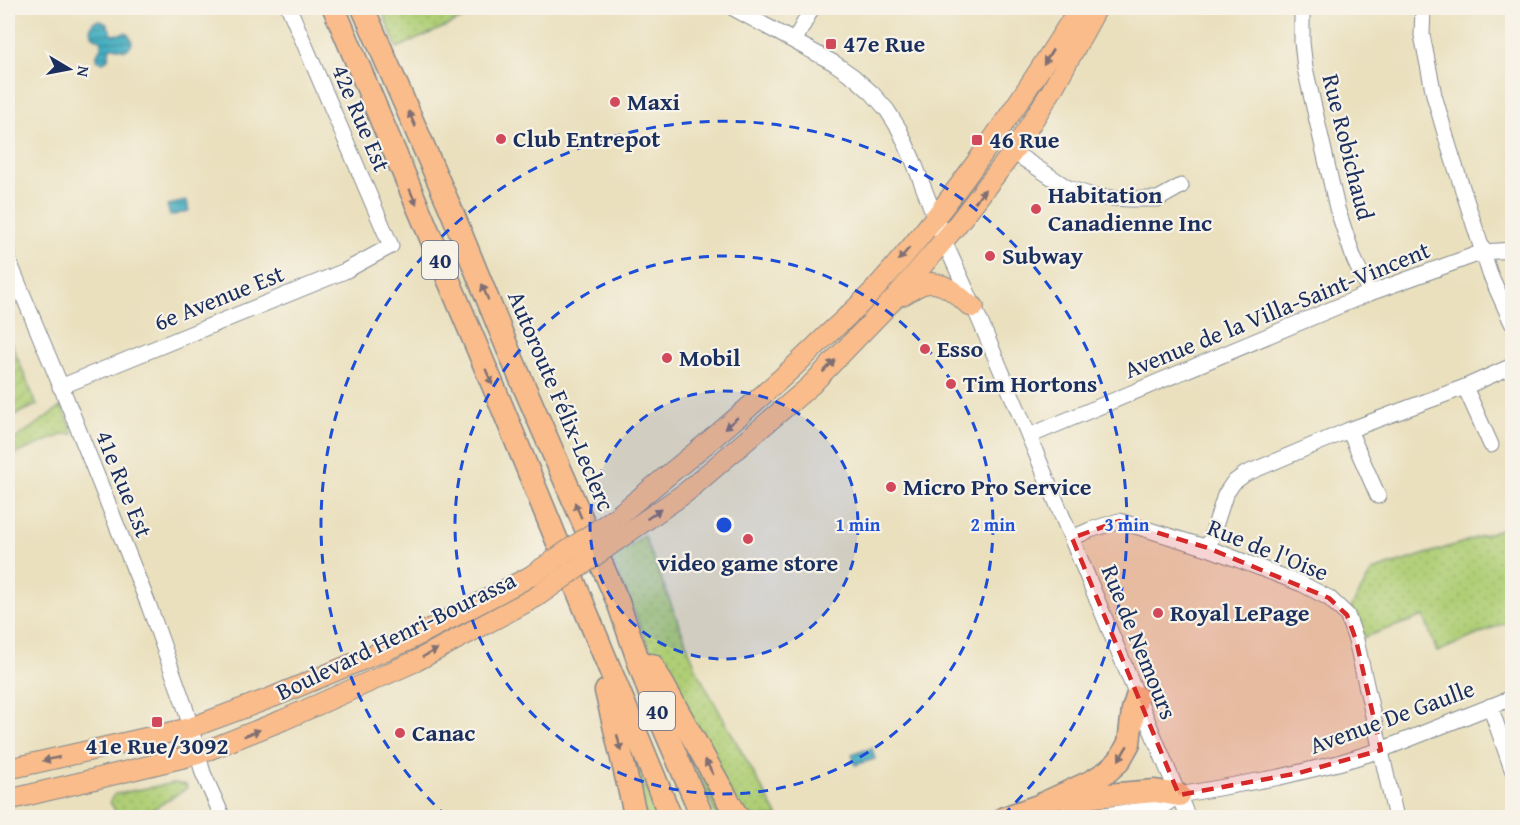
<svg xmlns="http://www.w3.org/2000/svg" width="1520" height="825" font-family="'Gentium Book Plus',serif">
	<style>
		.grass { fill: url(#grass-dots); stroke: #657e6a; stroke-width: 1.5 }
		.garden { fill: url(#garden-furrows); stroke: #657e6a; stroke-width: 1.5 }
		.water { fill: url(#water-rules); stroke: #2c6d8e; stroke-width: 1.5 }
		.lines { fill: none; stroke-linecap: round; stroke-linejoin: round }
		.minor-casing { stroke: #82888e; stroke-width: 17 }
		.major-casing { stroke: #82888e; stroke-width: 22 }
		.highway-casing { stroke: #82888e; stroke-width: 25 }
		.minor { stroke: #fff; stroke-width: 15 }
		.major { stroke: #f9bc8a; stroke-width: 20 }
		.highway { stroke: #f9bc8a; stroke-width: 22 }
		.major-bridge-casing { stroke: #82888e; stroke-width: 22; stroke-linecap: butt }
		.major-bridge { stroke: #f9bc8a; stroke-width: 20 }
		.oneway { fill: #7f6e72 }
		.marked { fill: #d62828; fill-opacity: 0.2; stroke: #d62828; stroke-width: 4.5; stroke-dasharray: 12 8; stroke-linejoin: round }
		.ring { fill: none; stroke: #1d4ed8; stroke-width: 3; stroke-dasharray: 10 8 }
		.poi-dot { fill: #d1495b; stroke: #f7f3e8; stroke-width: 2 }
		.labels { text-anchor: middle; stroke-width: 4.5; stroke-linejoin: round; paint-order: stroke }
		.shield { fill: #f7f3e8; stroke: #5d6a87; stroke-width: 1.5 }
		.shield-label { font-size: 22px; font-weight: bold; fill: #1b2f5e }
		.poi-label { font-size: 24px; font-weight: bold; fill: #1b2f5e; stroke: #f7f3e8; text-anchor: start }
		.street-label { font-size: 24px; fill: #1b2f5e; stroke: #f7f3e8 }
		.centre { fill: #1d4ed8; stroke: #f7f3e8; stroke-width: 3 }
		.ring-label { font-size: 18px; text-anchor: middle; font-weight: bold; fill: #1d4ed8; stroke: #f7f3e8; stroke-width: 4.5; stroke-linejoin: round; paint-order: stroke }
	</style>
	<defs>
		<pattern id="grass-dots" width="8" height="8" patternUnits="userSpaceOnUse" patternTransform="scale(1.5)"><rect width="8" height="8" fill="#afce75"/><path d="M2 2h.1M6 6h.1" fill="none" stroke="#96b168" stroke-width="1.8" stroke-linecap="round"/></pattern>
		<pattern id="garden-furrows" width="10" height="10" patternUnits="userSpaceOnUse" patternTransform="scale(1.5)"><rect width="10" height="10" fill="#afce75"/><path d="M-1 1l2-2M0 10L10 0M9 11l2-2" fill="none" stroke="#96b168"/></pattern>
		<pattern id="water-rules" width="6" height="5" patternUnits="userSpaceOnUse" patternTransform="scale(1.5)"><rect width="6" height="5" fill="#3eabbe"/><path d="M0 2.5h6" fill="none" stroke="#338c9e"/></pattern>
	</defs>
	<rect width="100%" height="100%" fill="#f7f3e8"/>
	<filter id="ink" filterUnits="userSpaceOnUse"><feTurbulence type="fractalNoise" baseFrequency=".0167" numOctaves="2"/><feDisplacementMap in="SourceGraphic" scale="12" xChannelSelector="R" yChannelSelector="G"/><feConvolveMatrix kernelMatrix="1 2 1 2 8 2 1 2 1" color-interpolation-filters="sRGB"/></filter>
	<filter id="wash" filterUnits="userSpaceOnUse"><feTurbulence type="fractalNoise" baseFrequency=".008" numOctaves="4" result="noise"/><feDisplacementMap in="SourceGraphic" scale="24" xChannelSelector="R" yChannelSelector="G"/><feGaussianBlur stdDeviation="1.35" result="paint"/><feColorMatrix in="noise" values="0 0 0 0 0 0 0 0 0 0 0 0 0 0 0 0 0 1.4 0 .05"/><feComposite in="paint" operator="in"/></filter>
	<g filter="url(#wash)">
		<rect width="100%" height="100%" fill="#eae0be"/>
		<g class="grass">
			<polygon points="381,8 460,8 465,18 397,48"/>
			<polygon points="8,275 19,304 15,305 10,302 8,303"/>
			<polygon points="62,406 74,434 64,434 8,457 8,444"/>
			<polygon points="1512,525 1512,620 1437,652 1424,616 1356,640 1347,615 1372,571 1461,543"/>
			<polygon points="644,535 698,673 778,817 744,817 662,678 612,560"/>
			<polygon points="630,748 659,817 642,817"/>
			<polygon points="694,761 735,817 717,817"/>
			<polygon points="174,783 186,785 187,788 141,817 119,817 110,802 111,799 115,794"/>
		</g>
		<polygon class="garden" points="8,335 37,405 8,418"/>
		<g class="water">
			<path d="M99,20L107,24L113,35L126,33C134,38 134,47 125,50L114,47H110L108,59L103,62L98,61L96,56L101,47V41L92,35L90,30L93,22Z"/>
			<polygon points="187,201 189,211 170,216 167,205"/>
			<polygon points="872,748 875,759 855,765 852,754"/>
		</g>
	</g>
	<g filter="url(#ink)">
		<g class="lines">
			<g class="minor-casing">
				<g id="minor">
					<polyline points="733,8 834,63 854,77 872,93 887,110 899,129 913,160 944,241 974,307 1018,410 1188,818"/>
					<polyline points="1302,8 1302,42 1305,68 1337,208 1354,259 1370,293"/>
					<polyline points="1423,8 1422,35 1434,95 1449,147 1490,274 1512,323"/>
					<polyline points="795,40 812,8"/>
					<polyline points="1013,152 1068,188 1096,197 1130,199 1158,199 1181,186"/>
					<polyline points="8,259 67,401 149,606 185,707 203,773 223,818"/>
					<polyline points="60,387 345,271 391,246 289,8"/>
					<polyline points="1465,387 1491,445"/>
					<polyline points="1349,430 1378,496"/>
					<polyline points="1029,436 1370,293 1483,252 1512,250"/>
					<polyline points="1072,538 1090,530 1119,521 1208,548 1302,584 1329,598 1347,615 1356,640 1396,818"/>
					<polyline points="1208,548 1225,495 1233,483 1245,474 1349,430 1465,387 1512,366"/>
					<polyline points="1490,706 1512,769"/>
					<polyline points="1080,818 1160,808 1179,795 1280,777 1338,763 1381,750 1512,698"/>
				</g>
			</g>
			<g class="major-casing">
				<g id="major">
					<path d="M903,295C910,291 917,286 924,284C942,279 958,295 970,306L974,307"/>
					<path d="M615,518C687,460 759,402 825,337C841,322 858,307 874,290C953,203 1017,107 1079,8"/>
					<polyline points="623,536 685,493 810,386 893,300 956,226 1013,152 1052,90 1097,8"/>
					<polyline points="8,769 190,728 273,697 407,641 531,576"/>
					<polyline points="8,800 198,754 283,720 414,662 536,597"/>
				</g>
			</g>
			<g class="highway-casing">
				<g id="highway">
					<polyline points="334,8 500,402 671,818"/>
					<polyline points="363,8 452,212 510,354 618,602 652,700 703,818"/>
					<polyline points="652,665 738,818"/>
					<polyline points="606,691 636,818"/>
					<polyline points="1069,801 1095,796 1155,791 1179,795"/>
					<polyline points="1004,818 1038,806 1092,781 1108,771 1119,761 1129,743 1133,710 1137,697"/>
				</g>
			</g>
			<use href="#minor" class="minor"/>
			<use href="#major" class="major"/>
			<use href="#highway" class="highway"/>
			<g class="major-bridge-casing">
				<g id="major-bridge">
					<polyline points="531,576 615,518"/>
					<polyline points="536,597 623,536"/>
				</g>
			</g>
			<use href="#major-bridge" class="major-bridge"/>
		</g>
		<defs><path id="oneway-solid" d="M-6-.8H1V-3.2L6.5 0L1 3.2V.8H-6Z" transform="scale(1.5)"/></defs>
		<g class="oneway">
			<use href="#oneway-solid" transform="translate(1048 57) rotate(122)"/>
			<use href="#oneway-solid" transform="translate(412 119) rotate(-114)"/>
			<use href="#oneway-solid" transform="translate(980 196) rotate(-52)"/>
			<use href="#oneway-solid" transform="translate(413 197) rotate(67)"/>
			<use href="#oneway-solid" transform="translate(904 254) rotate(131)"/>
			<use href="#oneway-solid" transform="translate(485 292) rotate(-112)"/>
			<use href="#oneway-solid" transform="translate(829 366) rotate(-46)"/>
			<use href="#oneway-solid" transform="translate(489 377) rotate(67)"/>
			<use href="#oneway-solid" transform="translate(731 423) rotate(140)"/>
			<use href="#oneway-solid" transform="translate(578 510) rotate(-113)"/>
			<use href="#oneway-solid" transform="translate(654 514) rotate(-35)"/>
			<use href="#oneway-solid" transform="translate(430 653) rotate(-28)"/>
			<use href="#oneway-solid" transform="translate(252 733) rotate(-22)"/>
			<use href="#oneway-solid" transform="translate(619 743) rotate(77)"/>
			<use href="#oneway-solid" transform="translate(1123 753) rotate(121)"/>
			<use href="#oneway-solid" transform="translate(51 759) rotate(167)"/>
			<use href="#oneway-solid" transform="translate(709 767) rotate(-119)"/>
		</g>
	</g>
	<path class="marked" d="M1119,521L1208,548L1329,598L1347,615L1356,640L1381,750L1299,773L1179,795L1072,538Z"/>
	<circle cx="724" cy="525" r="134" fill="#1d4ed8" fill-opacity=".12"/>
	<g class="ring">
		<circle cx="724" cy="525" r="134"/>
		<circle cx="724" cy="525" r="269"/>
		<path d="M447 817A403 403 0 1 1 1001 817"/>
	</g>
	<g class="poi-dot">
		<rect x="825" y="38" width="12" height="12" rx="3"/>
		<circle cx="615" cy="102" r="6"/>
		<circle cx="501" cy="139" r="6"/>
		<rect x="971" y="134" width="12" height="12" rx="3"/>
		<circle cx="1036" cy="209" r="6"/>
		<circle cx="990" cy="256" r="6"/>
		<circle cx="925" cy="349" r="6"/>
		<circle cx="667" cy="358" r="6"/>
		<circle cx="951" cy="384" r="6"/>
		<circle cx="891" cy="487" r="6"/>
		<circle cx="748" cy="539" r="6"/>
		<circle cx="1158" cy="613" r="6"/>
		<rect x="151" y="716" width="12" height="12" rx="3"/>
		<circle cx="400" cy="733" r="6"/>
	</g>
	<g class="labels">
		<g class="shield">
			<rect x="422" y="241" width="36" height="38" rx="4.5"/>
			<rect x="639" y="692" width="36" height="38" rx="4.5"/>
		</g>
		<g class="shield-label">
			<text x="440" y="268">40</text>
			<text x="657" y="719">40</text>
		</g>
		<g class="poi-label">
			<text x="843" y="52">47e Rue</text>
			<text x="627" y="110">Maxi</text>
			<text x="513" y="147">Club Entrepot</text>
			<text x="989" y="148">46 Rue</text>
			<text x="1048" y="203">Habitation<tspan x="1048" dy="28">Canadienne Inc</tspan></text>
			<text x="1002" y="264">Subway</text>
			<text x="937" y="357">Esso</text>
			<text x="679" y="366">Mobil</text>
			<text x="963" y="392">Tim Hortons</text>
			<text x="903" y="495">Micro Pro Service</text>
			<text x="748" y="571" text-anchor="middle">video game store</text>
			<text x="1170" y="621">Royal LePage</text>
			<text x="412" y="741">Canac</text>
			<text x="157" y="754" text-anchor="middle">41e Rue/3092</text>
		</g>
		<g class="street-label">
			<text transform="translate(361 118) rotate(67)" y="8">42e Rue Est</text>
			<text transform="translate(1348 147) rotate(76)" y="8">Rue Robichaud</text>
			<text transform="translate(219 298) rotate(-22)" y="8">6e Avenue Est</text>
			<text transform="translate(1277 310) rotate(-22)" y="8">Avenue de la Villa-Saint-Vincent</text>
			<text transform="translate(561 401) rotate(67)" y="8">Autoroute Félix-Leclerc</text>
			<text transform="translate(124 484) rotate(68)" y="8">41e Rue Est</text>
			<text transform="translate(1268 550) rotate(22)" y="8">Rue de l'Oise</text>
			<text transform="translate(396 636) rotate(-26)" y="8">Boulevard Henri-Bourassa</text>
			<text transform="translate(1139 642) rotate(68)" y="8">Rue de Nemours</text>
			<text transform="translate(1392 717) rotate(-20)" y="8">Avenue De Gaulle</text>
		</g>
	</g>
	<circle cx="724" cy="525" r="9" class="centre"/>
	<g class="ring-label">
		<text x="858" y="531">1 min</text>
		<text x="993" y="531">2 min</text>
		<text x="1127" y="531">3 min</text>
	</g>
	<rect width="1520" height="825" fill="none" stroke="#f7f3e8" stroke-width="30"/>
	<g transform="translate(69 69) rotate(100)" stroke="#f7f3e8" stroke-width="4.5" paint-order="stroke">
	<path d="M0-4.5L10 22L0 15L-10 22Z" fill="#1b2f5e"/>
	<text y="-9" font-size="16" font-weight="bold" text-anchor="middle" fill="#1b2f5e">N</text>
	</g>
</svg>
